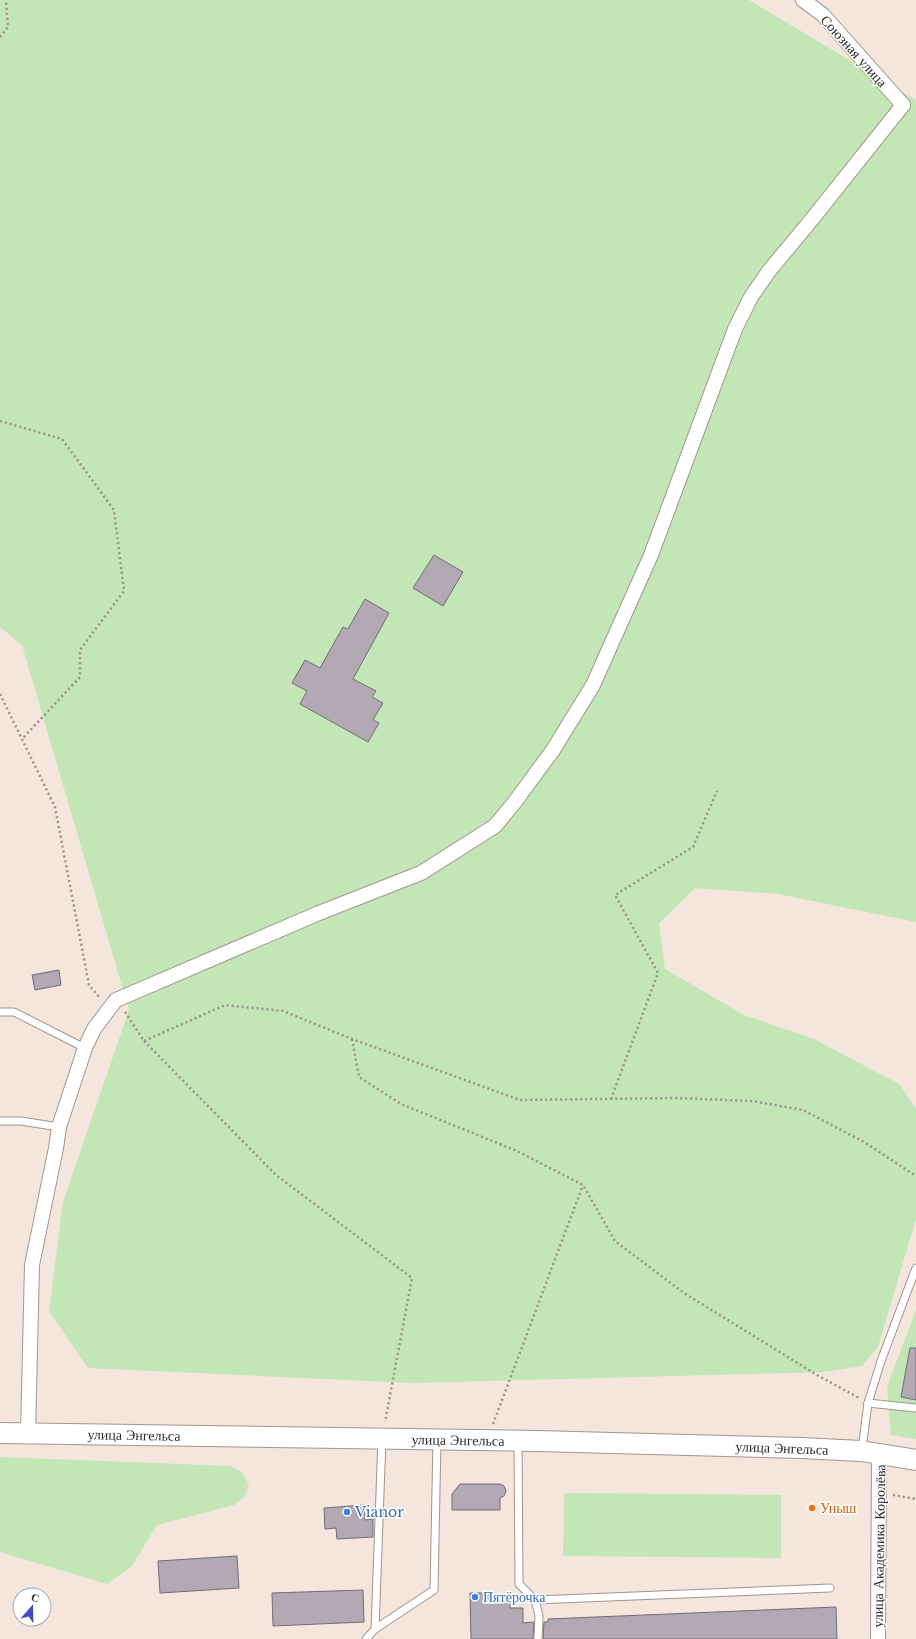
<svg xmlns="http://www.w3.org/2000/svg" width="916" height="1639" font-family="'Libre Baskerville',serif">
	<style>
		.green { fill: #c2e6b6 }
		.building { fill: #b3a9b4; stroke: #736b75 }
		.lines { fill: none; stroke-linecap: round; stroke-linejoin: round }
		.lane-casing { stroke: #a2958d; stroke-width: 9 }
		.street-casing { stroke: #a2958d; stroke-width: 16 }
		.secondary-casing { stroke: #a2958d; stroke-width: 22 }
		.path { stroke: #9a8f89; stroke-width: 2.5; stroke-dasharray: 2 3; stroke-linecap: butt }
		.lane { stroke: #fff; stroke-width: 7 }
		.street { stroke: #fff; stroke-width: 14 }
		.secondary { stroke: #fff; stroke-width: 20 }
		.food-dot { fill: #e8710a; stroke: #fff; stroke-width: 1.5 }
		.shop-dot { fill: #3f7fe0; stroke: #fff; stroke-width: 1.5 }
		.labels { text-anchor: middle; stroke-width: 3; stroke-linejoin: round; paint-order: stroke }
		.street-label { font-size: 14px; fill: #2f2926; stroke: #fff }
		.food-label { font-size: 14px; fill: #c56008; stroke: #fff; text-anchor: start }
		.shop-label { font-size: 14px; fill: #366cbe; stroke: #fff; text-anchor: start }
	</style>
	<rect width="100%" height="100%" fill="#f4e5dd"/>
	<g class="green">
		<polygon points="0,0 749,0 916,100 916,922 778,894 695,888 659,923 665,969 744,1015 814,1039 899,1084 916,1109 916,1219 878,1347 862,1366 823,1372 412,1383 88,1368 49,1311 63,1202 129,1010 22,645 0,627"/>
		<polygon points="916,1310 916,1439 891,1435 887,1387"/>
		<polygon points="0,1457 231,1466 242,1472 249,1485 244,1497 234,1505 157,1525 131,1567 107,1584 0,1552"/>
		<polygon points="564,1493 781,1495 781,1558 563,1556"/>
	</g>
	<g class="building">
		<polygon points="434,555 463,572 443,606 413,588"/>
		<polygon points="365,599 389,613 353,679 376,691 372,697 383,703 373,720 379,723 368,742 300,704 307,691 292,683 305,660 320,668 343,627 348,629"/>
		<polygon points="59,970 61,985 35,990 32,975"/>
		<polygon points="910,1348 916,1348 916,1400 901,1397"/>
		<polygon points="460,1484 500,1484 504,1486 506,1491 504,1496 500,1498 500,1510 452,1510 452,1494"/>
		<polygon points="364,1505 365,1520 373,1519 373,1537 337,1539 336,1528 325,1529 324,1508"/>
		<polygon points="237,1556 239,1588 160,1593 158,1561"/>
		<polygon points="363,1590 364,1622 273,1626 272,1593"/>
		<polygon points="470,1593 491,1593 491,1601 510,1601 510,1608 523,1608 523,1623 534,1622 533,1639 471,1639"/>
		<polygon points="836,1607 837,1639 543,1639 544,1622 548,1622 548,1619"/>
	</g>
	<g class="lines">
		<g class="lane-casing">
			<g id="lane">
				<polyline points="0,1012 14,1012 85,1048"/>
				<polyline points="0,1121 21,1121 59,1127"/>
				<polyline points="868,1403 916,1408"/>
				<polyline points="518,1442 519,1584 535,1600 539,1616 538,1639"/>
				<polyline points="862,1449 868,1403 881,1361 916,1268"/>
				<polyline points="535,1600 830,1588"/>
				<polyline points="375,1629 382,1439"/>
				<polyline points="366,1639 375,1629 434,1590 437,1440"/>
			</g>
		</g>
		<g class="street-casing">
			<g id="street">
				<polyline points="803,0 823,15 903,105"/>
				<polyline points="28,1434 32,1265 56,1148 59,1127 85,1048 94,1029 109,1009 116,1000 319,913 421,873 495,826 514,803 553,750 593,685 651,555 735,329 751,297 769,271 813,218 903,105"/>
				<polyline points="878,1639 879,1453"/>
			</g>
		</g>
		<g class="secondary-casing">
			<polyline id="secondary" points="0,1433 537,1441 802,1448 861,1451 916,1460"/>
		</g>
		<g class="path">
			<polyline points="0,37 8,27 6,0"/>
			<polyline points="0,421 62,439 114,510 124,591 80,650 80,677 22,739"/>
			<polyline points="0,694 55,807 89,985 100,998"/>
			<polyline points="125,1012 144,1041 225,1005 283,1011 352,1039 520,1100 676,1098 752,1101 803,1110 864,1142 916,1176"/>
			<polyline points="352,1039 359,1077 401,1104 517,1151 583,1185 615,1241 684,1293 817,1375 859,1398"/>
			<polyline points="144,1041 276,1175 412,1278 385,1422"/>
			<polyline points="611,1099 658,973 615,895 693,847 717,791"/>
			<polyline points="493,1424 583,1185"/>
			<polyline points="893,1495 916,1499"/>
		</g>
		<use href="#lane" class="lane"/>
		<use href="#street" class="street"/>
		<use href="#secondary" class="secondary"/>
	</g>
	<circle class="food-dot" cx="812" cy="1508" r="4"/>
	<g class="shop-dot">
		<circle cx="347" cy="1512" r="4"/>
		<circle cx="475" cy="1597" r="4"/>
	</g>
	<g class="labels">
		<g class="street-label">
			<text transform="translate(854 51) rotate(48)" y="5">Союзная улица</text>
			<text transform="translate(134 1435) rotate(1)" y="5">улица Энгельса</text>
			<text transform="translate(458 1440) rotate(1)" y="5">улица Энгельса</text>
			<text transform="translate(782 1448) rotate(2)" y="5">улица Энгельса</text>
			<text transform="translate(879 1546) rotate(-89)" y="5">улица Академика Королёва</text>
		</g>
		<g class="food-label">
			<text x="820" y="1513">Уныш</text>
		</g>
		<g class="shop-label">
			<text x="355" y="1517">Vianor</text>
			<text x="483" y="1602">Пятёрочка</text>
		</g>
	</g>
	<g transform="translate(32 1607) rotate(20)"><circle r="19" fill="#ffffff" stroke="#aca9a8"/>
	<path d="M0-3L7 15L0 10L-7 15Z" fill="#444bc0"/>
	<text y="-6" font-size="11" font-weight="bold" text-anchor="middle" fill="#2f2926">С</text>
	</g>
</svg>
